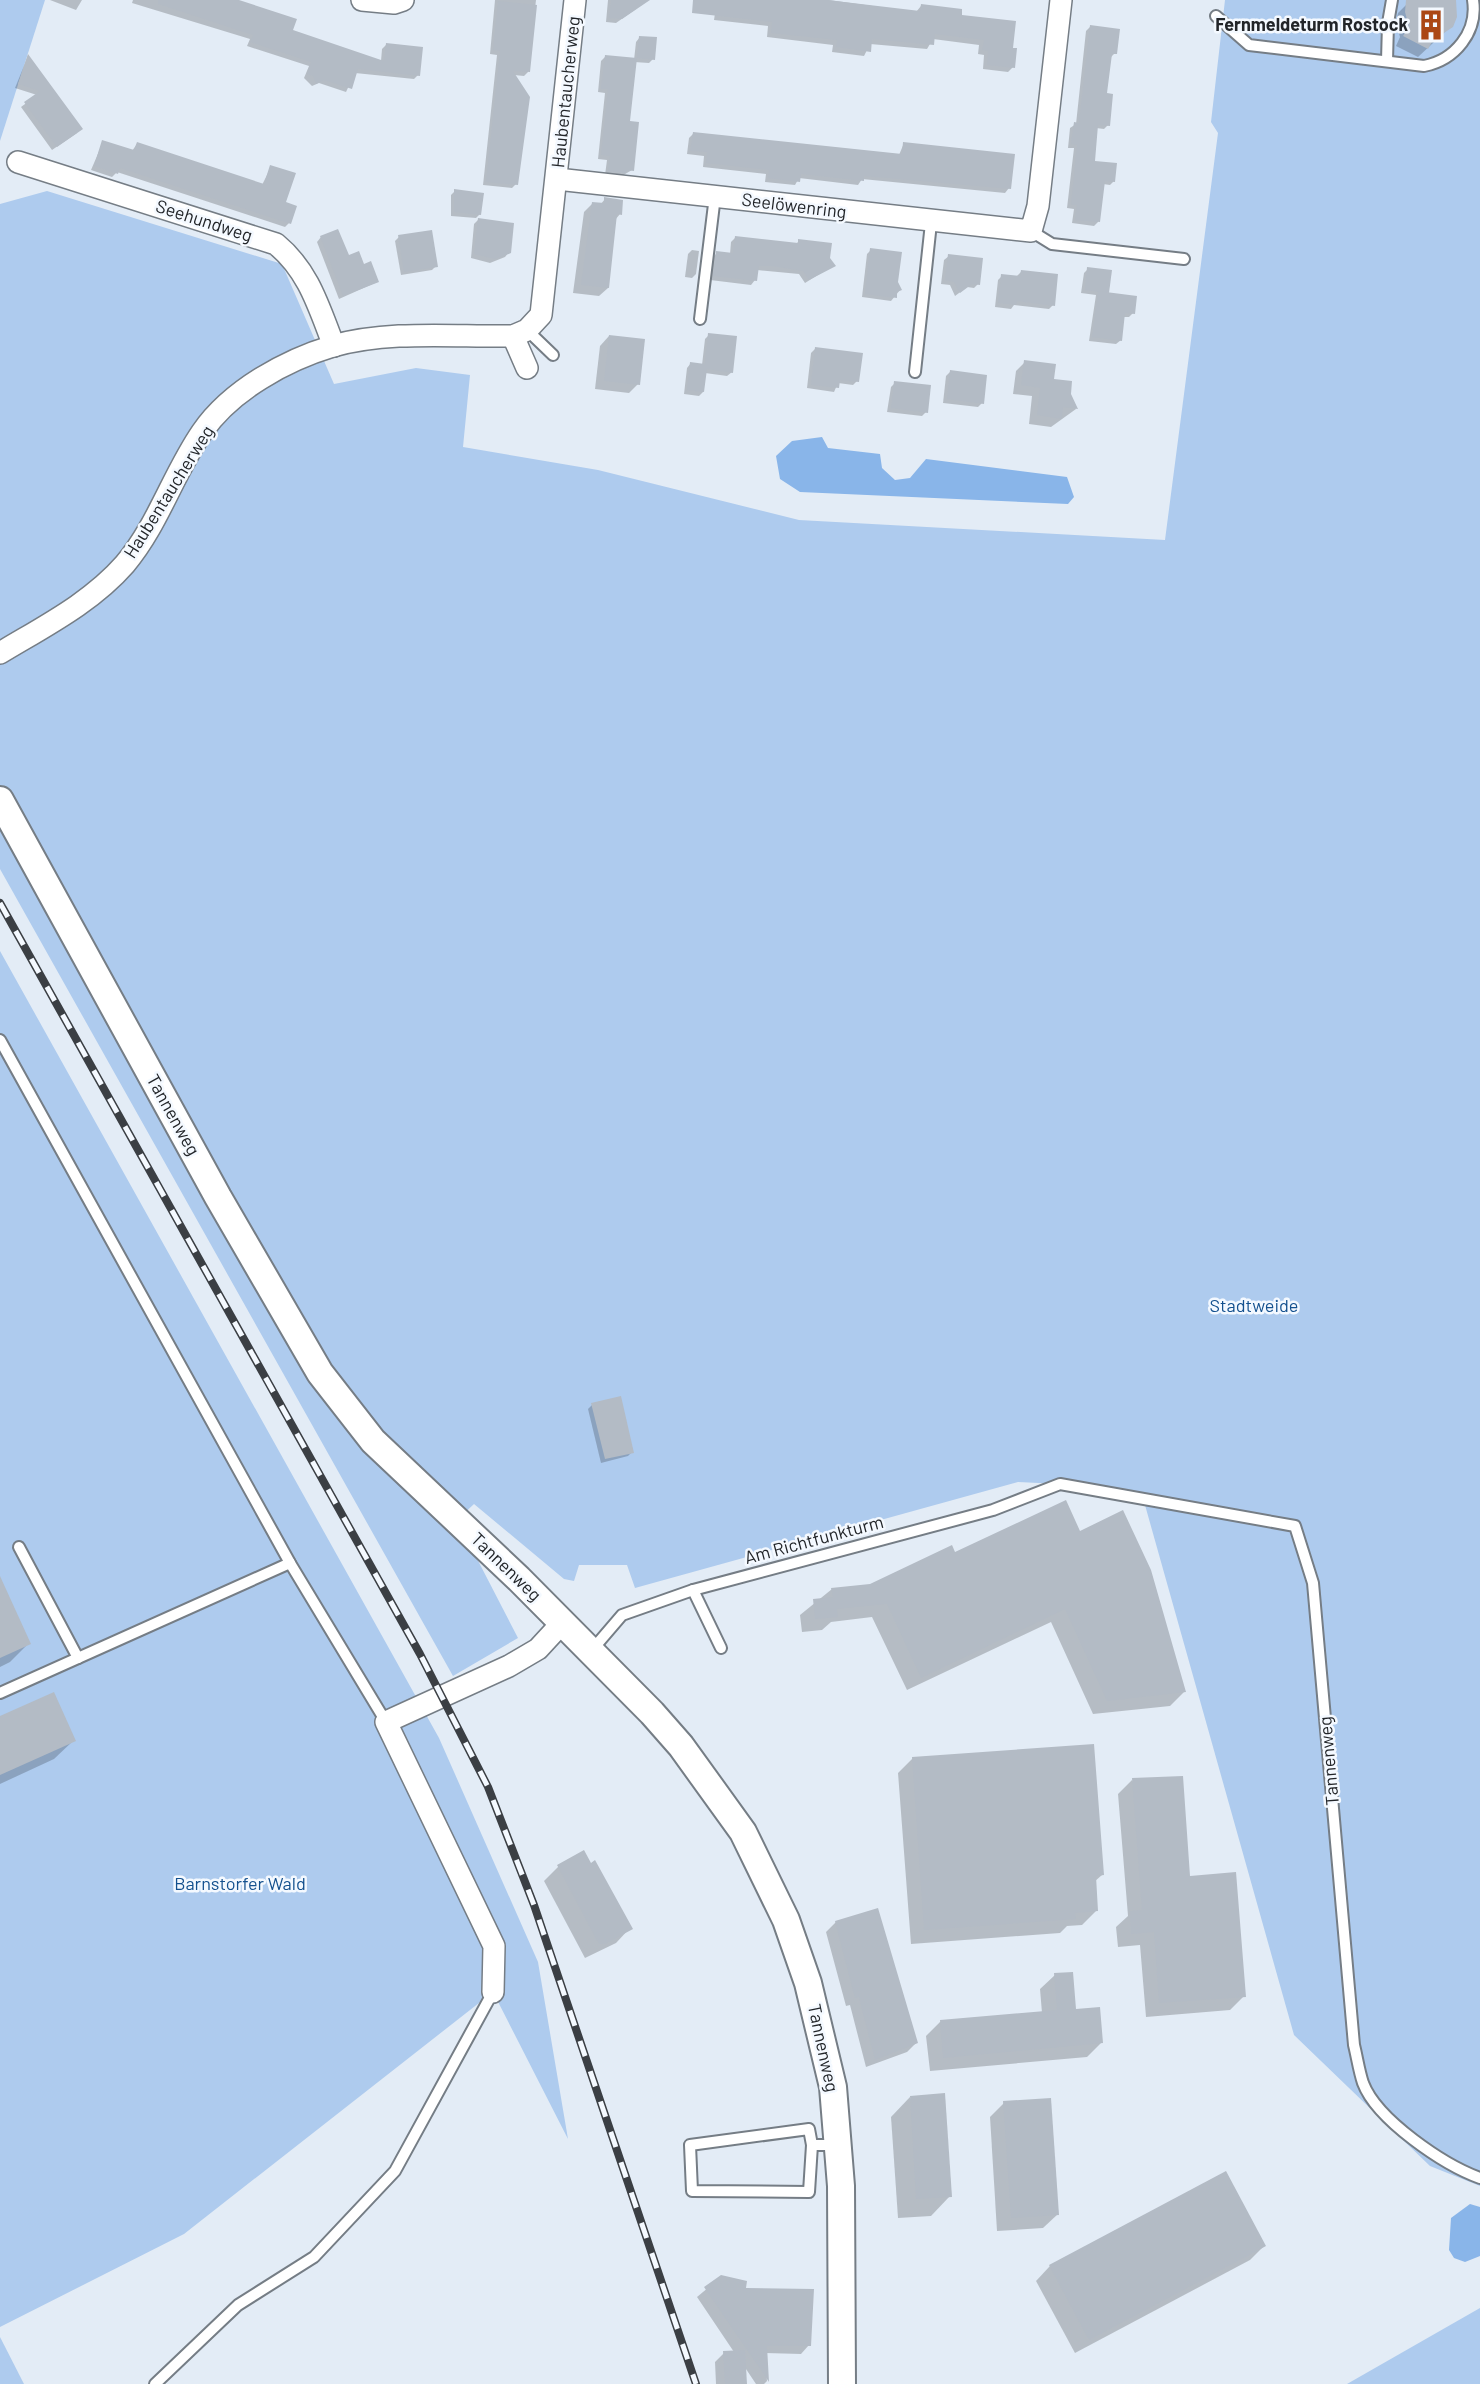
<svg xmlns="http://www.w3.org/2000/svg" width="1480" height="2384" font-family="Barlow,sans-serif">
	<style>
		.green { fill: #aecbee }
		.water { fill: #89b5e9 }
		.shadow { fill: #0003 }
		.building { fill: #b3bbc5 }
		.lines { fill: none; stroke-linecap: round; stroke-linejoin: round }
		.service-casing { stroke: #757d85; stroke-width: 14 }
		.minor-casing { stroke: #757d85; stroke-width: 24 }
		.tertiary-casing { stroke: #757d85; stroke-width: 30 }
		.service { stroke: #fff; stroke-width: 10 }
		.minor { stroke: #fff; stroke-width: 21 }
		.tertiary { stroke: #fff; stroke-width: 26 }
		.rail-casing { stroke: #3b3f44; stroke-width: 8 }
		.rail { stroke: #f4f9ff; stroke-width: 5; stroke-dasharray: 16; stroke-linecap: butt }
		.labels { text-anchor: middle; stroke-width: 5; stroke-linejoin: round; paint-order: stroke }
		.poi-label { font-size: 18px; font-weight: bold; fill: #222529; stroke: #f4f9ff; text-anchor: end }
		.street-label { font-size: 18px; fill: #222529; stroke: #f4f9ff }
		.park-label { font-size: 18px; fill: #13508e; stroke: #f4f9ff }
	</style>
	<rect width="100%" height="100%" fill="#e3ecf6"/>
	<g class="green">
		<polygon points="0,0 45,0 0,141"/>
		<polygon points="1225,0 1480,0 1480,2186 1430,2166 1294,2035 1145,1505 1060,1484 1018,1482 635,1588 627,1565 579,1565 574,1581 564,1579 474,1504 457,1520 518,1638 453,1676 0,869 0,204 47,191 282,264 334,384 416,368 470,375 463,447 598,470 799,520 1165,540 1218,133 1211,122"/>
		<polygon points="0,951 439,1738 538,1962 568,2139 493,1992 184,2234 0,2327"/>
		<polygon points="1480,2308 1480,2384 1347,2384"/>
		<polygon points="0,2337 24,2384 0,2384"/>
	</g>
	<g class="water">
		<polygon points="822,437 828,448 880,454 882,468 895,480 910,478 926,459 1067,477 1074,497 1068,504 800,492 780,479 776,456 792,441"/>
		<polygon points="1470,2204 1480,2207 1480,2256 1465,2262 1454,2258 1449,2250 1451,2218"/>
	</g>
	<g class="shadow">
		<polygon points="50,0 82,0 76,10"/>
		<polygon points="133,0 234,0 291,31 381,61 382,49 386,45 418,75 414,79 355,73 346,92 319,83 312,86 304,78 309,66 247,46 250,39 132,3"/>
		<polygon points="495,0 536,0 528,72 524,76 514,75 516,184 512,188 483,185 497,55 490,54"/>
		<polygon points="608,0 641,0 636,9 616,23 606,22"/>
		<polygon points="717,0 829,0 916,12 921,6 960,16 1011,49 1013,67 1008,72 983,69 984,55 978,54 979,45 933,39 927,49 870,44 864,56 832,52 833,45 767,37 768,26 714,20"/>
		<polygon points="1411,0 1451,0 1447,30 1418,57 1396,46 1400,37 1396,23 1398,13"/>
		<polygon points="1090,27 1115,53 1111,57 1105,95 1108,125 1104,129 1096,128 1093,162 1114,181 1110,185 1103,184 1098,222 1094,226 1072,223 1074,209 1067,208 1074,148 1068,148 1070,128 1076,124 1086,31"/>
		<polygon points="640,37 653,59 649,63 634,62 628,123 632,170 620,177 605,175 607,160 598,159 605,93 598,92 601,61 605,57 634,60 636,42"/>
		<polygon points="28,56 77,133 52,150 21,107 37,95 15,88"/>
		<polygon points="693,134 899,155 904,143 1009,188 1005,193 862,179 858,185 799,178 795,185 765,182 766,174 703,167 704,156 687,154 689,138"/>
		<polygon points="103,142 132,151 137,144 262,185 271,167 289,223 285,227 117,172 112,177 91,170"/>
		<polygon points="455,191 480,214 476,218 451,216 451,195"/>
		<polygon points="605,199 620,214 615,220 608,288 599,296 573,293 584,212 592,204 600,205"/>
		<polygon points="478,220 509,252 505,257 490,263 471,258 474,224"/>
		<polygon points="321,237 364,266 377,282 339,299 317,242"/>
		<polygon points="399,237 436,266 432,270 401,275 395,241"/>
		<polygon points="735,238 795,245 799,241 834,265 805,283 799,274 757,270 755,280 751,285 710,280 713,257 717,253 730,254 731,242"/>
		<polygon points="692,250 699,251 696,274 692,278 685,277 688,254"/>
		<polygon points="871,250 900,290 891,301 862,297 867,254"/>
		<polygon points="949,256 978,284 974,288 967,287 955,296 950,285 941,284 944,260"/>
		<polygon points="1088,269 1107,292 1133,313 1129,317 1123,317 1121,340 1116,344 1089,341 1096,295 1081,293 1084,273"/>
		<polygon points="1021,272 1053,305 1049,309 1014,305 1011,309 995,307 998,280 1002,276 1017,276"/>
		<polygon points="709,335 732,372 727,376 705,373 703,392 699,396 684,394 687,368 691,363 702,365 705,339"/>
		<polygon points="609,336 638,384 629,393 595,389 600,346"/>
		<polygon points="815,349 857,381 853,385 838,383 834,392 807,388 811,353"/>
		<polygon points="1025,362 1069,394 1076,409 1051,427 1029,424 1032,396 1013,394 1016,371"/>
		<polygon points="950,372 982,403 978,407 943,403 946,376"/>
		<polygon points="895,383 926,412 922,416 887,412 891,387"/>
		<polygon points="592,1405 632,1452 628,1456 601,1463 588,1409"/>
		<polygon points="1080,1533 1184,1692 1170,1706 1093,1714 1051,1622 907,1690 872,1617 831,1622 822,1630 802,1632 800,1615 832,1589 871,1585 955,1554"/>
		<polygon points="0,1601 29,1643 10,1662 0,1667"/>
		<polygon points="0,1718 74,1740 54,1759 0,1784"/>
		<polygon points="913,1758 1102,1875 1094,1882 1096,1911 1082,1925 1067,1926 1060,1933 911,1944 898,1773"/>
		<polygon points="1132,1780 1189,1878 1244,1996 1230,2010 1146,2017 1140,1945 1118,1947 1116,1927 1128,1916 1118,1794"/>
		<polygon points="584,1853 630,1928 616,1943 585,1958 544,1881 558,1867"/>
		<polygon points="836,1922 916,2043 907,2052 866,2067 850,2005 846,2006 826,1932"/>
		<polygon points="1055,1975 1075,2011 1101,2043 1087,2057 930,2071 926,2036 940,2022 1042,2013 1040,1989"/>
		<polygon points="910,2097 950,2196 931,2216 898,2218 891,2117"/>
		<polygon points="1004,2103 1058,2214 1043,2228 997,2231 990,2117"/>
		<polygon points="1264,2246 1250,2260 1075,2353 1036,2281 1050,2266"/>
		<polygon points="721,2277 743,2290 809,2345 801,2354 765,2353 767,2381 764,2384 756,2384 744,2366 745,2384 716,2384 715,2362 724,2353 734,2352 697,2297"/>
	</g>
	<g class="building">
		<polygon points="158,0 239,0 297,19 293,30 384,61 386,43 423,47 420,76 358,69 352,89 324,80 316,84 313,76 307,74 311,62 250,42 253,35 158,4"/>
		<polygon points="611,0 650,0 622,19 609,18"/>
		<polygon points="693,0 827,0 920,11 921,4 962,9 962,15 1016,21 1013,48 1017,48 1015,68 987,65 988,51 982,50 984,40 935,34 934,45 872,39 871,52 836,47 837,40 771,33 772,22 692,13"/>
		<polygon points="1406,0 1456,0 1457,17 1453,27 1433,40 1428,49 1403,36 1409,27 1405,12"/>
		<polygon points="498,1 537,5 530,72 513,71 530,97 518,185 486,182 500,51 493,50"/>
		<polygon points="1090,25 1120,29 1117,54 1112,54 1107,93 1113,94 1110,126 1098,125 1095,161 1117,163 1115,182 1105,181 1100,222 1075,220 1077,205 1071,205 1077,145 1071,144 1074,122 1079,123"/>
		<polygon points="639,36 657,37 655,60 637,58"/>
		<polygon points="28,54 83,129 57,147 24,102 40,91 18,84"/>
		<polygon points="605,55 637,58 630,121 639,122 634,171 626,170 626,173 608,171 610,156 601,155 608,89 601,89"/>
		<polygon points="693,132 902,154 903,142 1015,154 1011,189 864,176 864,181 801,174 800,182 768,178 769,170 706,163 707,152 690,151"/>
		<polygon points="102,140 134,150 137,142 264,184 270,165 296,173 286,202 297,206 291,224 120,168 118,174 94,166"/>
		<polygon points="454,189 484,193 481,215 454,212"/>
		<polygon points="604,197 623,200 622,215 617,214 609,288 581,285 592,202 604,203"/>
		<polygon points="478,218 514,223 511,253 495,259 474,254"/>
		<polygon points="338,229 349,255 359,251 364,264 371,261 379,282 343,296 320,236"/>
		<polygon points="432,230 438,267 404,272 398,235"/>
		<polygon points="735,236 798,243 798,239 832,243 830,258 836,266 809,280 803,271 772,266 759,266 757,281 713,276 716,251 733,253"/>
		<polygon points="870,248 902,252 898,282 902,290 897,292 897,298 865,294"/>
		<polygon points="948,254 983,258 980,285 972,284 960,293 954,282 945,280"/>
		<polygon points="1087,267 1112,270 1109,293 1085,290"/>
		<polygon points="1021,270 1058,274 1055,306 1017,301 1016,305 998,303 1001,274 1020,276"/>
		<polygon points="1098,291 1137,296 1135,314 1125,313 1122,341 1092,337"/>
		<polygon points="708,333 737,336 733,373 707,369 704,392 687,390 690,362 705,364"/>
		<polygon points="609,335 645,339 640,385 604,381"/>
		<polygon points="815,347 863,353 859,382 840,380 839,388 811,385"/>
		<polygon points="1024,360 1056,364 1054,379 1072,381 1071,394 1078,409 1063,407 1062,419 1037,415 1040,388 1021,385"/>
		<polygon points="950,370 987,375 984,404 947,399"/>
		<polygon points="894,381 931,385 928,413 891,408"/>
		<polygon points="621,1396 634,1453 605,1459 591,1403"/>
		<polygon points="1066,1500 1080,1531 1123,1510 1151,1570 1186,1692 1107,1701 1065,1609 921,1678 887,1604 837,1609 838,1617 815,1619 813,1599 833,1597 831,1588 870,1584 952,1545 955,1552"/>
		<polygon points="0,1576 31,1644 0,1658"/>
		<polygon points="54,1692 76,1741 0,1775 0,1716"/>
		<polygon points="1094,1744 1104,1875 1096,1876 1098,1911 1075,1913 1076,1919 924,1930 912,1757"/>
		<polygon points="1183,1776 1190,1876 1236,1872 1246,1997 1159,2003 1154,1932 1131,1934 1130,1911 1142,1910 1132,1778"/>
		<polygon points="584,1850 591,1863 595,1860 633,1929 605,1944 599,1944 557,1865"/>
		<polygon points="878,1908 918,2043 875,2060 859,1997 855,1998 835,1921"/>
		<polygon points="1073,1972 1076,2009 1100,2007 1103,2043 943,2058 940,2020 1057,2010 1054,1973"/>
		<polygon points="945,2093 952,2197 916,2199 910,2096"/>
		<polygon points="1051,2098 1059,2215 1011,2218 1003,2101"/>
		<polygon points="1226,2171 1266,2246 1089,2340 1049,2265"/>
		<polygon points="721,2275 747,2281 746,2288 814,2289 811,2346 767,2346 769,2382 704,2287"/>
		<polygon points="745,2350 747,2384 725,2384 723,2351"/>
	</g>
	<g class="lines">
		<g class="service-casing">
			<g id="service">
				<path d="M1216,16L1249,45L1424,66C1455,60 1478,32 1473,0"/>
				<polyline points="1387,61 1388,23 1392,0"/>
				<polyline points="1031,231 1052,244 1184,259"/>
				<polyline points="700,319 715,196"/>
				<polyline points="527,330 553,355"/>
				<polyline points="915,372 931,223"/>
				<polyline points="0,1040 290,1563 386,1722"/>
				<polyline points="19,1547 78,1658"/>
				<polyline points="693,1590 721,1648"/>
				<path d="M592,1650L622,1615L693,1590L993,1510L1060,1484L1295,1526L1313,1583L1354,2045C1357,2057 1359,2071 1363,2083C1377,2120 1444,2165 1480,2178"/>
				<polyline points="0,1693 290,1563"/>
				<polyline points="812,2145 809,2192 692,2191 690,2145 809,2129 812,2145 837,2145"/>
				<polyline points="155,2384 238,2305 314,2257 395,2171 493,1992"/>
			</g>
		</g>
		<g class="minor-casing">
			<g id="minor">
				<polyline points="362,0 394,3 403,0"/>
				<path d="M18,162L276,244C309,271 319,308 334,346"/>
				<polyline points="557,179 1031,231 1038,206 1061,0"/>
				<polyline points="513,336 527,368"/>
				<path d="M0,653C43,627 91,603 125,564C158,525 173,474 202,432C231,390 286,360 333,346C390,330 454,337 513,336L527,330L541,315L575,0"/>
				<polyline points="493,1992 494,1946 386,1722 509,1666 538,1649 562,1623"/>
			</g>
		</g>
		<g class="tertiary-casing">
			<polyline id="tertiary" points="0,800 218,1197 320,1373 373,1441 519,1579 652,1713 681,1746 743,1832 786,1920 808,1983 833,2087 841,2186 842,2384"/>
		</g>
		<use href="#service" class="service"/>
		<use href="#minor" class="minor"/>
		<use href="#tertiary" class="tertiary"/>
		<g class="rail-casing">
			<polyline id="rail" points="0,903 420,1654 488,1787 534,1905 696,2384"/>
		</g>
		<use href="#rail" class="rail"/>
	</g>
	<defs>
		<g id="building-bare" transform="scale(2.415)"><path d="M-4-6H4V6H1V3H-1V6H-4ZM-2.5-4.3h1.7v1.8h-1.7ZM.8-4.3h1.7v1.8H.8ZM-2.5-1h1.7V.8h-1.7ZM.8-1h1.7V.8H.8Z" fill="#ab4715" stroke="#f4f9ff" stroke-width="2.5" paint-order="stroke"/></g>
	</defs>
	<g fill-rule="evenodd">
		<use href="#building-bare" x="1431" y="25"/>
	</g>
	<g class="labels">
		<g class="poi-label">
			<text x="1408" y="31">Fernmeldeturm Rostock</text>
		</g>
		<g class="street-label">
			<text transform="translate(566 92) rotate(-84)" y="6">Haubentaucherweg</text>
			<text transform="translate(794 206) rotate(7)" y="6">Seelöwenring</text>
			<text transform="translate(204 221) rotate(18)" y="6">Seehundweg</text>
			<text transform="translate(169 492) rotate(-58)" y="6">Haubentaucherweg</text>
			<text transform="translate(173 1115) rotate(61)" y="6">Tannenweg</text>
			<text transform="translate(814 1540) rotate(-15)" y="6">Am Richtfunkturm</text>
			<text transform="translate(506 1567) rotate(44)" y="6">Tannenweg</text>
			<text transform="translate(1329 1761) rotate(-95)" y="6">Tannenweg</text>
			<text transform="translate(823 2048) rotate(78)" y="6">Tannenweg</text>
		</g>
		<g class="park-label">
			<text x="1254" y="1312">Stadtweide</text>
			<text x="240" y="1890">Barnstorfer Wald</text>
		</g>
	</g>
</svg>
